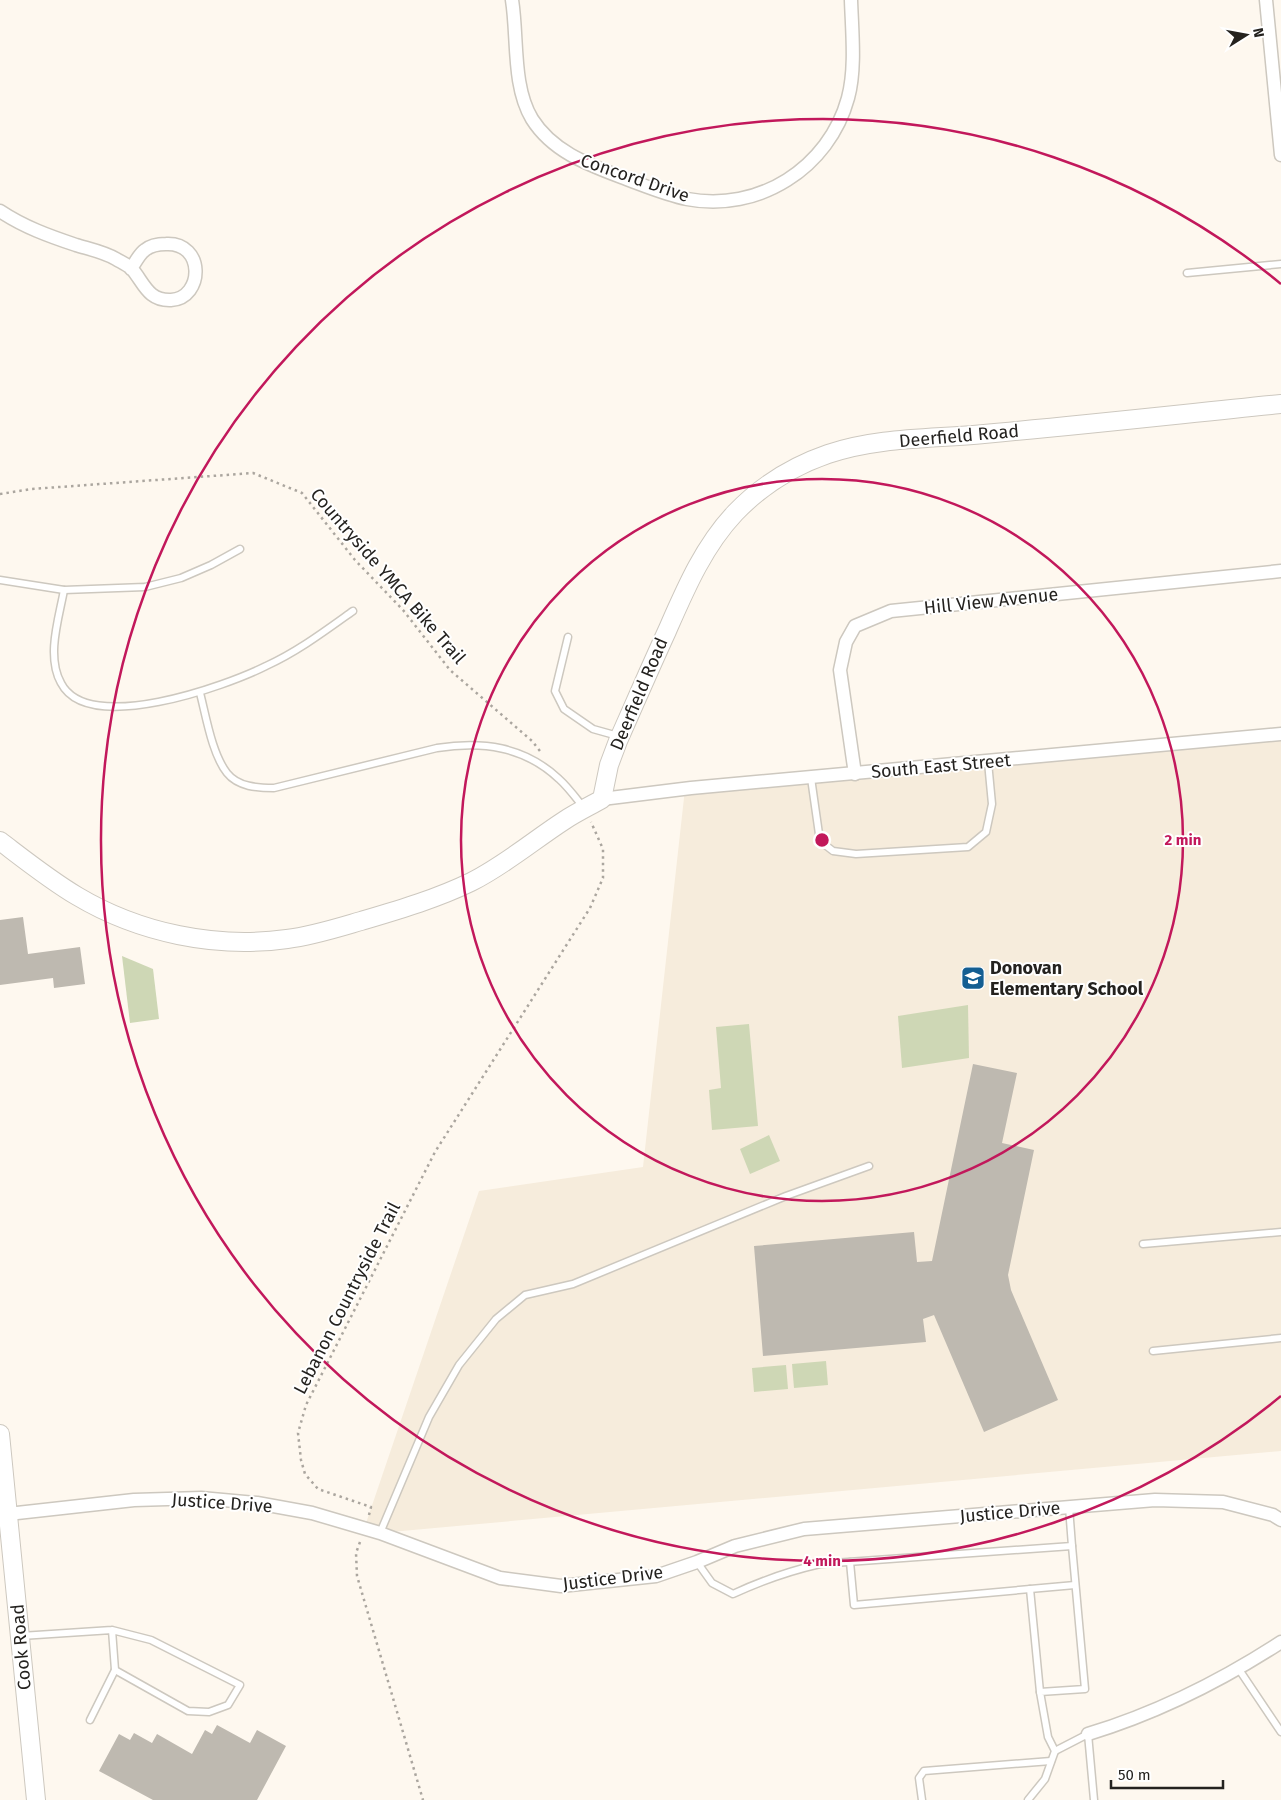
<svg xmlns="http://www.w3.org/2000/svg" width="1281" height="1800" font-family="'Fira Sans',sans-serif">
	<style>
		.built { fill: #f6ecdc }
		.green { fill: #ced7b5 }
		.building { fill: #beb9b0 }
		.lines { fill: none; stroke-linecap: round; stroke-linejoin: round }
		.lane-casing { stroke: #cdc8bf; stroke-width: 9 }
		.street-casing { stroke: #cdc8bf; stroke-width: 15 }
		.secondary-casing { stroke: #cdc8bf; stroke-width: 20 }
		.path { stroke: #aba69f; stroke-width: 2.5; stroke-dasharray: 2.5 4; stroke-linecap: butt }
		.lane { stroke: #fff; stroke-width: 6 }
		.street { stroke: #fff; stroke-width: 12 }
		.secondary { stroke: #fff; stroke-width: 18 }
		.ring { fill: none; stroke: #c2185b; stroke-width: 2.5 }
		.labels { text-anchor: middle; stroke-width: 4; stroke-linejoin: round; paint-order: stroke }
		.street-label { font-size: 18px; fill: #24221f; stroke: #fff }
		.poi-label { font-size: 18px; font-weight: bold; fill: #24221f; stroke: #fff; text-anchor: start }
		.centre { fill: #c2185b; stroke: #fff; stroke-width: 2.5 }
		.ring-label { font-size: 15px; text-anchor: middle; font-weight: bold; fill: #c2185b; stroke: #fff; stroke-width: 4; stroke-linejoin: round; paint-order: stroke }
	</style>
	<rect width="100%" height="100%" fill="#fef8ef"/>
	<polygon class="built" points="1281,734 1281,1451 380,1533 364,1529 479,1191 643,1167 685,789"/>
	<g class="green">
		<polygon points="122,956 153,969 159,1019 130,1023"/>
		<polygon points="968,1005 969,1058 902,1068 898,1016"/>
		<polygon points="749,1024 758,1126 712,1130 709,1090 721,1088 716,1027"/>
		<polygon points="769,1135 780,1161 750,1174 740,1149"/>
		<polygon points="826,1361 828,1385 794,1388 792,1364"/>
		<polygon points="786,1365 788,1389 754,1392 752,1368"/>
	</g>
	<g class="building">
		<polygon points="23,917 28,954 80,947 85,984 54,988 53,978 0,985 0,920"/>
		<polygon points="973,1064 1017,1073 1002,1143 1034,1150 1008,1275 1011,1290 1058,1400 984,1432 934,1315 923,1319 926,1342 763,1356 754,1246 914,1232 917,1262 932,1261"/>
		<polygon points="217,1725 250,1743 257,1730 286,1746 257,1800 153,1800 99,1771 119,1734 130,1740 134,1733 152,1743 157,1734 192,1754 205,1730 212,1734"/>
	</g>
	<g class="lines">
		<g class="lane-casing">
			<g id="lane">
				<polyline points="1187,273 1281,264"/>
				<polyline points="0,580 64,590 145,587 181,578 211,565 240,549"/>
				<path d="M64,590C59,618 46,656 61,683C88,736 226,686 266,666C297,652 325,631 353,611"/>
				<polyline points="568,637 555,691 564,709 593,729 618,736"/>
				<path d="M200,693C206,716 212,754 227,773C238,787 258,788 274,788L437,748C482,741 524,746 559,779C568,787 576,798 584,808"/>
				<polyline points="811,778 820,841 833,851 856,854 968,847 986,832 992,804 988,762"/>
				<polyline points="1143,1244 1281,1232"/>
				<polyline points="1153,1351 1281,1338"/>
				<polyline points="380,1533 429,1417 459,1365 496,1319 525,1295 573,1284 786,1196 869,1166"/>
				<path d="M697,1562L712,1583L733,1594C761,1581 789,1571 820,1564L1072,1546L1069,1507"/>
				<polyline points="850,1562 854,1605 1075,1585"/>
				<polyline points="1030,1589 1040,1692"/>
				<polyline points="21,1636 112,1630 151,1640 240,1685 228,1705 209,1712 188,1711 115,1670 112,1630"/>
				<polyline points="1238,1668 1281,1732"/>
				<polyline points="90,1720 115,1670"/>
				<polyline points="1055,1751 1088,1734 1094,1800"/>
				<polyline points="922,1800 919,1778 924,1771 1051,1761"/>
				<polyline points="1028,1800 1045,1779 1055,1751 1048,1737 1040,1692 1085,1689 1072,1546"/>
			</g>
		</g>
		<g class="street-casing">
			<g id="street">
				<path d="M512,0C518,37 512,86 532,119C554,154 593,166 629,180C648,187 667,195 687,199C758,213 829,168 848,98C856,69 852,31 851,0"/>
				<polyline points="1266,0 1281,155"/>
				<path d="M0,211C24,227 49,236 76,245C89,249 104,252 116,259C121,262 128,265 132,269C144,283 148,301 171,300C204,298 205,242 166,244C159,244 151,245 145,250C139,254 135,263 131,269"/>
				<polyline points="855,774 840,670 846,642 855,626 891,611 1281,571"/>
				<polyline points="602,799 691,788 1281,734"/>
				<polyline points="8,1514 134,1500 201,1498 257,1503 312,1513 380,1533 500,1578 561,1586 656,1576 697,1562 735,1546 804,1529 1155,1500 1223,1502 1273,1515 1281,1520"/>
				<path d="M1088,1734C1157,1713 1221,1681 1281,1642"/>
			</g>
		</g>
		<g class="secondary-casing">
			<g id="secondary">
				<path d="M0,841C25,860 50,880 77,896C139,933 216,949 287,939C312,936 337,928 361,921C398,910 436,899 471,882C505,865 534,840 565,820C577,812 590,806 602,799L609,765L618,741C634,705 650,668 667,631C685,590 703,547 735,513C760,487 793,466 828,454C878,437 932,439 984,434C1083,425 1182,414 1281,404"/>
				<polyline points="0,1434 36,1800"/>
			</g>
		</g>
		<g class="path">
			<polyline points="0,494 32,489 253,473 302,493 355,560 403,610 450,670 532,741 540,751"/>
			<polyline points="369,1515 371,1507 318,1489 305,1474 301,1460 298,1433 306,1405 435,1152 590,908 603,878 603,849 591,822"/>
			<polyline points="360,1542 356,1553 357,1576 423,1800"/>
		</g>
		<use href="#lane" class="lane"/>
		<use href="#street" class="street"/>
		<use href="#secondary" class="secondary"/>
	</g>
	<g class="ring">
		<circle cx="822" cy="840" r="361"/>
		<path d="M1281 1396A721 721 0 1 1 1281 284"/>
	</g>
	<defs>
		<g id="school-square" transform="scale(1.25)"><rect x="-9" y="-9" width="18" height="18" rx="4" fill="#145e92" stroke="#fff"/><path d="M0-5L7-2L0 1L-7-2ZM-4 1L0 2.5L4 1V4Q0 6-4 4Z" fill="#fff"/></g>
	</defs>
	<g fill-rule="evenodd">
		<use href="#school-square" x="973" y="978"/>
	</g>
	<g class="labels">
		<g class="street-label">
			<text transform="translate(635 178) rotate(19)" y="6">Concord Drive</text>
			<text transform="translate(959 436) rotate(-5)" y="6">Deerfield Road</text>
			<text transform="translate(388 576) rotate(49)" y="6">Countryside YMCA Bike Trail</text>
			<text transform="translate(991 601) rotate(-6)" y="6">Hill View Avenue</text>
			<text transform="translate(639 694) rotate(-67)" y="6">Deerfield Road</text>
			<text transform="translate(941 766) rotate(-5)" y="6">South East Street</text>
			<text transform="translate(347 1298) rotate(-63)" y="6">Lebanon Countryside Trail</text>
			<text transform="translate(222 1503) rotate(4)" y="6">Justice Drive</text>
			<text transform="translate(1010 1512) rotate(-5)" y="6">Justice Drive</text>
			<text transform="translate(613 1578) rotate(-7)" y="6">Justice Drive</text>
			<text transform="translate(21 1647) rotate(-95)" y="6">Cook Road</text>
		</g>
		<g class="poi-label">
			<text x="990" y="974">Donovan<tspan x="990" dy="21">Elementary School</tspan></text>
		</g>
	</g>
	<circle cx="822" cy="840" r="8" class="centre"/>
	<g class="ring-label">
		<text x="1183" y="845">2 min</text>
		<text x="822" y="1566">4 min</text>
	</g>
	<g transform="translate(1246 35) rotate(79)" stroke="#ffffff" stroke-width="4" paint-order="stroke">
	<path d="M0-4L9 19L0 12L-9 19Z" fill="#24221f"/>
	<text y="-8" font-size="14" font-weight="bold" text-anchor="middle" fill="#24221f">N</text>
	</g>
	<path d="M1111 1780v8h112v-8" fill="none" stroke="#24221f" stroke-width="2.5"/>
	<text x="1118" y="1780" font-size="15" fill="#24221f" stroke="#ffffff" stroke-width="4" paint-order="stroke">50 m</text>
</svg>
